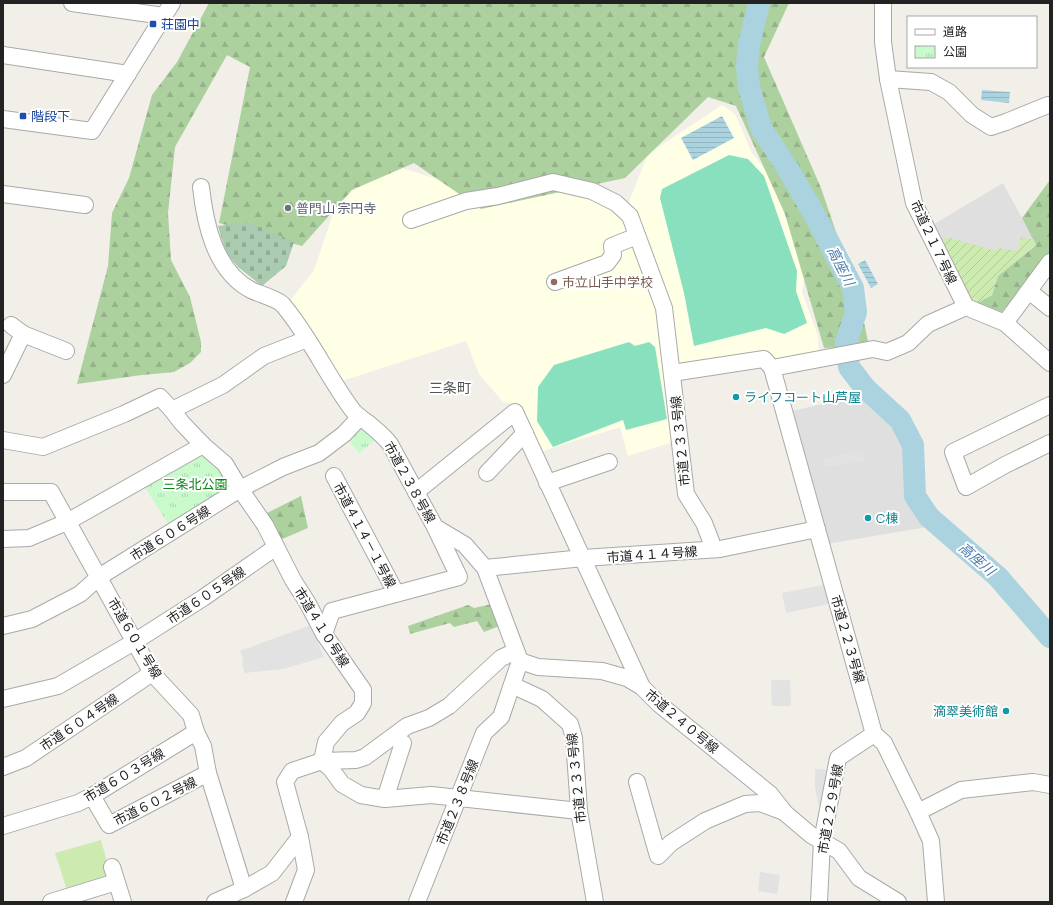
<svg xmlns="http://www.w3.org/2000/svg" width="1053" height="905" font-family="Manrope,'Noto Sans JP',sans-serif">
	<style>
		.residential { fill: #e0dfdf }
		.education { fill: #ffffe5 }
		.grass { fill: #cdebb0 }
		.forest { fill: url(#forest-firs) }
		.cemetery { fill: url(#cemetery-stones) }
		.park { fill: url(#park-tufts) }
		.garden { fill: url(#garden-furrows) }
		.pitch { fill: #88e0be }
		.parking { fill: #e2e2e2 }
		.water { fill: url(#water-rules) }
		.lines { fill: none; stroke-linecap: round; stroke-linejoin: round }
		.river { stroke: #aad3df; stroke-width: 22 }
		.minor-casing { stroke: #a9a9a9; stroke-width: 18 }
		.minor { stroke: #fff; stroke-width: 16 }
		.transit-dot { fill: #1a4fb4; stroke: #fff; stroke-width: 1.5 }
		.worship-dot { fill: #6b7280; stroke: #fff; stroke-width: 1.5 }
		.education-dot { fill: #8d6e63; stroke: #fff; stroke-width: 1.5 }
		.culture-dot { fill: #0f9aa8; stroke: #fff; stroke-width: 1.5 }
		.labels { text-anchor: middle; stroke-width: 4; stroke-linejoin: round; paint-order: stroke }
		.transit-label { font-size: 13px; fill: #164399; stroke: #fff; text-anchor: start }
		.worship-label { font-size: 13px; fill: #5b616d; stroke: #fff; text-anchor: start }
		.street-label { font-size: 13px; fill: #222; stroke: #fff }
		.education-label { font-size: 13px; fill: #785e54; stroke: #fff; text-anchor: start }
		.culture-label { font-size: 13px; fill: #0d838f; stroke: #fff; text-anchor: start }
		.park-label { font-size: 13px; fill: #0c8416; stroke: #fff }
		.water-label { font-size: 14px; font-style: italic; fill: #4a7aab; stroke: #fff }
		.neighbourhood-label { font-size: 14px; fill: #555; stroke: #fff }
	</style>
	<defs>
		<pattern id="forest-firs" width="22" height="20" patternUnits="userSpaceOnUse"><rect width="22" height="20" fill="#add19e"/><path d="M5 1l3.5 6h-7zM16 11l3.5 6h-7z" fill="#95b388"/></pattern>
		<pattern id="cemetery-stones" width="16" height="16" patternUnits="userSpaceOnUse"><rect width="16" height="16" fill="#aacbaf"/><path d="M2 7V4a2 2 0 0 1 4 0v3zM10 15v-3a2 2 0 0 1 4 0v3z" fill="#92ae96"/></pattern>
		<pattern id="park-tufts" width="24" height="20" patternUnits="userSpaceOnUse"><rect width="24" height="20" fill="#c8facc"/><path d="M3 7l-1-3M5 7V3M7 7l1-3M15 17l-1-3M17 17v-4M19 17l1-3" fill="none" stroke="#acd6af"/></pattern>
		<pattern id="garden-furrows" width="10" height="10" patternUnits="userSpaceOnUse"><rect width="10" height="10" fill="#cdebb0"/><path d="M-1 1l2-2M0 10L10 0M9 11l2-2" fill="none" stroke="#b0c997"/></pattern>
		<pattern id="water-rules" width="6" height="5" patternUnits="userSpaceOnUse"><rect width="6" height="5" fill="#aad3df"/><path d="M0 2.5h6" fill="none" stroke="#92b5bf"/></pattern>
	</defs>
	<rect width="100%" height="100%" fill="#f2efe9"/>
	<g class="residential">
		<polygon points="1003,183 1036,244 998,276 992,295 973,305 934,224"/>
		<polygon points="866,394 888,413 907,451 910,497 926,522 927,527 827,544 792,411"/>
	</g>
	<polygon class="education" points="722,105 735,114 752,153 771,177 805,271 802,292 818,336 819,353 778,362 767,352 666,369 673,442 628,456 620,427 539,452 536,443 517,404 504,403 479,374 466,341 342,381 289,302 314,270 332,217 347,184 396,166 452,184 555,176 628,204 648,154"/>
	<polygon class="grass" points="101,840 112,881 68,893 55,853"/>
	<g class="forest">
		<polygon points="209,3 789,3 764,57 821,188 859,299 869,346 824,348 785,214 736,106 708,97 625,178 481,209 414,163 352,190 302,246 219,223 250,67 227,55 175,147 168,213 171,260 190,297 201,342 201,352 190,363 174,372 142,375 77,384 108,266 112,213 129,178 152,95 177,62"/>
		<polygon points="1050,180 1050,254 1001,313 973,305 992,295 998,276 1036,245 1022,218"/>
		<polygon points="301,496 308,528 280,540 267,513"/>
		<polygon points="492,604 500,626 484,632 477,621 454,627 450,623 410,634 408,626 468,605 474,608"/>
	</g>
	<polygon class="cemetery" points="248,222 294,242 286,266 262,286 238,267 226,253 218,226"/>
	<g class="park">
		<polygon points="358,426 378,438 359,453 346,437"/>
		<polygon points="202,451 223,468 235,489 170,527 144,486"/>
	</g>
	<polygon class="garden" points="947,237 996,251 998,248 1018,251 1021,237 1034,240 1036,244 998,276 992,295 973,305 942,241"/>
	<g class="pitch">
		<polygon points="729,155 748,159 764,176 797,271 796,291 807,323 784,334 766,328 694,346 684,293 660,198 662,189"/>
		<polygon points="629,342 635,346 649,342 655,347 667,419 626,430 623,420 553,447 537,421 538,387 554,365"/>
	</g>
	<g class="parking">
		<polygon points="863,451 864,461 825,467 823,458"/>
		<polygon points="828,584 833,603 786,613 782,593"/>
		<polygon points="311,625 324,657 283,669 245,673 242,664 243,658 240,651"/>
		<polygon points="771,680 790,680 791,706 772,706"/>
		<polygon points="815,769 833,770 822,821 815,788"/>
		<polygon points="760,872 780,875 777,894 758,891"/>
	</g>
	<g class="water">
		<polygon points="982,90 1010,92 1009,103 981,100"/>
		<polygon points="722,116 734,138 693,160 681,138"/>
		<polygon points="865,260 878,284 871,288 858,264"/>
	</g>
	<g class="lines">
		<polyline class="river" points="759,3 749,45 747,66 749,87 761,128 788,169 813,212 853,288 856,312 846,343 849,367 865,388 900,420 913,445 915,496 929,517 998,577 1050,637"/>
		<g class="minor-casing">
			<g id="minor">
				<polyline points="72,3 164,16"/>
				<polyline points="883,3 883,42 888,79 914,203 966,307 1005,323 1050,363"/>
				<polyline points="3,55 128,74"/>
				<polyline points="888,79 931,82 949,92 972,115 991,127 1006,122 1048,105"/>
				<polyline points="3,119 92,131 172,3"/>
				<path d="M201,187C205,224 215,271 251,290C259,294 278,299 283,305C311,338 328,378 354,412C358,416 363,420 368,423C376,430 384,436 390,444L435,527L465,545L485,568L520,661L501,717L484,733L417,902"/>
				<polyline points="3,194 85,205"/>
				<polyline points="411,220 466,201 498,196 553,182 592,191 616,203 630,216 664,308 686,494 704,523 714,549"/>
				<polyline points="555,282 607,263 613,255 612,246 637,236"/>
				<polyline points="1029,291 1050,308"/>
				<polyline points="1005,323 1050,262"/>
				<polyline points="11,325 23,334"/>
				<polyline points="772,368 874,734 884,743 918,812 931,841 936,902"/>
				<polyline points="672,373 764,359 772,368 873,349 887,352 908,343 928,324 966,307"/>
				<polyline points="3,375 23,334 66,351"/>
				<polyline points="1050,405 953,452 966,487 1005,465 1050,443"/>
				<polyline points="172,410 182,423 203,445 225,464 240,489 265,525 293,580 307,602 324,634 363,690 363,703 357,713 342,723 326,742 322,761 331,769 342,784 361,795 385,799 431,795 579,811"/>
				<polyline points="3,440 43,447 124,414 160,397 172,410 223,385 264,356 307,339"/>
				<polyline points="487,473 525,433"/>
				<polyline points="334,476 396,593"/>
				<polyline points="547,483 609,462"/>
				<polyline points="3,492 51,492 152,673 191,715 196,732 203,746 208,773 244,889"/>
				<polyline points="416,492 515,412 642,687 659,704 770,794 785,813 811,835 839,851 859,878 898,902"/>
				<polyline points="3,539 29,538 67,522 203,445"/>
				<polyline points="485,568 583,558 720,549 817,529"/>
				<polyline points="3,626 32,619 80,594 99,577 240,489 283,467 319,453 344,434 360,417"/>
				<polyline points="324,634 332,611 459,577 435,527"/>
				<polyline points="520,661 538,667 602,671 627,678 642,687"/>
				<polyline points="512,685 542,699 570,724 574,738 579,811 595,902"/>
				<polyline points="3,699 58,686 134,642 203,598 276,547"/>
				<polyline points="3,767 26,758 152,673"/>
				<polyline points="637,782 658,856 671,843 705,821 745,804 760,803 784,812"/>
				<polyline points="92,796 109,825 208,773"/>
				<polyline points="385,799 403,743"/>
				<polyline points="918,812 961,790 1033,782 1050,785"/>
				<polyline points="3,826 78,803 92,796 196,732"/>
				<polyline points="112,867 123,902"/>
				<polyline points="51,902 116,882"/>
				<polyline points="215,902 244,889 272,873 300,837"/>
				<polyline points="294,902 306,870 300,837 285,782 292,771 322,761 356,760 365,757 407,726 429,718 449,706 501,658 516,651"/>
				<polyline points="819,902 822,841 838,758 874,734"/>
			</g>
		</g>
		<use href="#minor" class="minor"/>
	</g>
	<g class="transit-dot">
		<rect x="149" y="20" width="8" height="8" rx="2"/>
		<rect x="19" y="112" width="8" height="8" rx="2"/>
	</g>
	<circle class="worship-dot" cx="288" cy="208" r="4"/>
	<circle class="education-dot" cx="554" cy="282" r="4"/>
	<g class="culture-dot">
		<circle cx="736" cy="397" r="4"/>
		<circle cx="868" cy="518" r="4"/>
		<circle cx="1006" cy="711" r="4"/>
	</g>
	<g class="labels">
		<g class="transit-label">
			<text x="161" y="29">荘園中</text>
			<text x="31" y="121">階段下</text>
		</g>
		<g class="worship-label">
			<text x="296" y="213">普門山 宗円寺</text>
		</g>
		<g class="street-label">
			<text transform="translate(934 242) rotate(65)" y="5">市道２１７号線</text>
			<text transform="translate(680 441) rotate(-96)" y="5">市道２３３号線</text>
			<text transform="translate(410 482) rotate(61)" y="5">市道２３８号線</text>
			<text transform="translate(170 533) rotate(-32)" y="5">市道６０６号線</text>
			<text transform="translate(365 535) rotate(62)" y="5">市道４１４－１号線</text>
			<text transform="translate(652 554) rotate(-4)" y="5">市道４１４号線</text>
			<text transform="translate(206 595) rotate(-34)" y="5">市道６０５号線</text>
			<text transform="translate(322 627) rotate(58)" y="5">市道４１０号線</text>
			<text transform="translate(135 638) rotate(59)" y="5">市道６０１号線</text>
			<text transform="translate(848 639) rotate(74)" y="5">市道２２３号線</text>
			<text transform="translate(682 721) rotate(40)" y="5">市道２４０号線</text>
			<text transform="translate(79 722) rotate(-34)" y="5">市道６０４号線</text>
			<text transform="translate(124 775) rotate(-31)" y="5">市道６０３号線</text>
			<text transform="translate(576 778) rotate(-96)" y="5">市道２３３号線</text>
			<text transform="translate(155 801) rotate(-27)" y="5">市道６０２号線</text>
			<text transform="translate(457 802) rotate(-68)" y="5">市道２３８号線</text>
			<text transform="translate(830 809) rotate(-80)" y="5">市道２２９号線</text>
		</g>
		<g class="education-label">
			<text x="562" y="287">市立山手中学校</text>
		</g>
		<g class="culture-label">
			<text x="744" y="402">ライフコート山芦屋</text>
			<text x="876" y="523">C棟</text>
			<text x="998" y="716" text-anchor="end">滴翠美術館</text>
		</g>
		<g class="park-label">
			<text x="195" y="489">三条北公園</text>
		</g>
		<g class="water-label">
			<text transform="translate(841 266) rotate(63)" y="5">高座川</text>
			<text transform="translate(977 559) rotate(41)" y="5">高座川</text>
		</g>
		<g class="neighbourhood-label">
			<text x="450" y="393">三条町</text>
		</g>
	</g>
	<rect width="1053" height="905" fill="none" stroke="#222222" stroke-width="8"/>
	<rect x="907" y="16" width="130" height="52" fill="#ffffff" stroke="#a7a7a7"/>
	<rect x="915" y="29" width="20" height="6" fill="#ffffff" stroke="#a7a7a7"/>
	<text x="943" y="36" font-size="12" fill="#222222">道路</text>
	<rect x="915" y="46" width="20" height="12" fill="url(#park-tufts)" stroke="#a7a7a7"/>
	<text x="943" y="56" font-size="12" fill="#222222">公園</text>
</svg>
